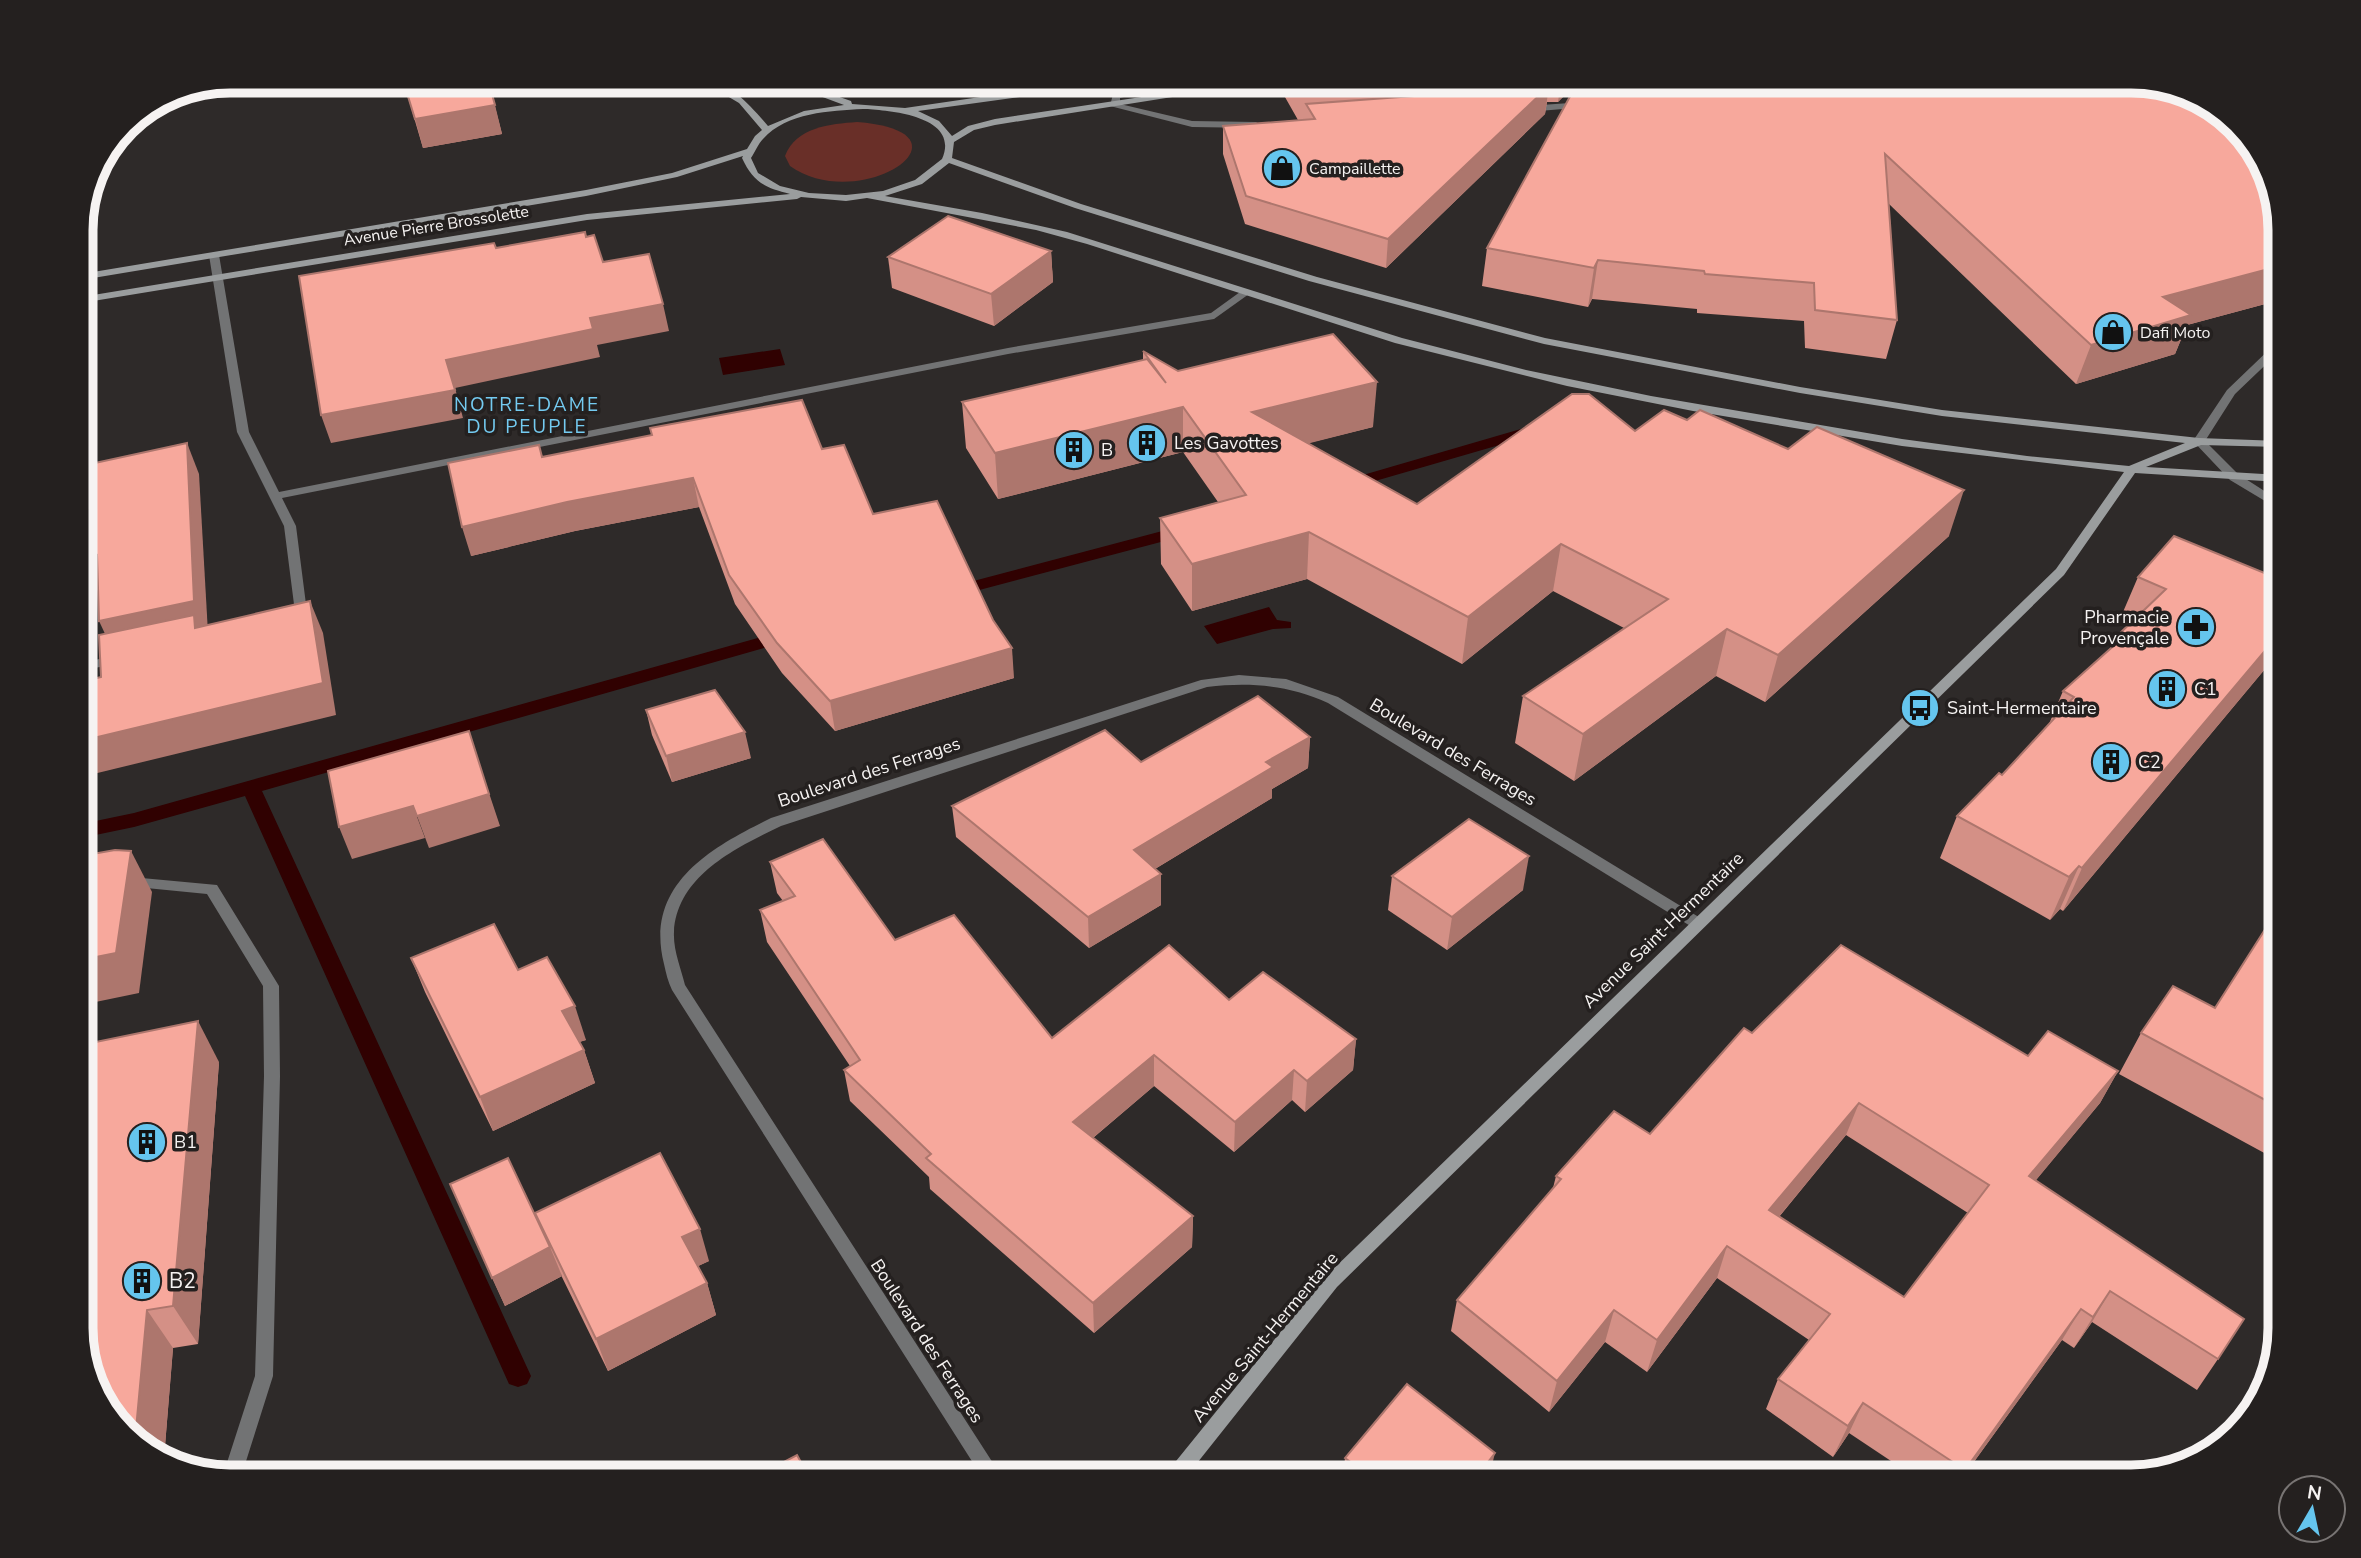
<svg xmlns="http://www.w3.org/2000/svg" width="2361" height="1558" font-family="'Nunito Sans',sans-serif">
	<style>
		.green { fill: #692f28 }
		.water { fill: #300101 }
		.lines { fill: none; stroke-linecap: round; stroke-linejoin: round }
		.stream { fill: #300101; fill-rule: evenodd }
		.lane { fill: #727374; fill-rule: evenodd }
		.street { fill: #727374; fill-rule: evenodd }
		.secondary { fill: #9a9d9e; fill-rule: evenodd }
		.wall { fill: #d49086; fill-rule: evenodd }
		.shaded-wall { fill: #ad766d }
		.building { fill: #f7a89c; stroke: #ad766d; stroke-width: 2; fill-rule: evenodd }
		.labels { text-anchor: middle; stroke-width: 7; stroke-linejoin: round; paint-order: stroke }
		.far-poi-label { font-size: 16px; fill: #f6f3f2; stroke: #24201f; text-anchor: start }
		.far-street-label { font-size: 16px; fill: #f6f3f2; stroke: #24201f }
		.poi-label { font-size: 18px; fill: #f6f3f2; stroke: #24201f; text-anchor: start }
		.street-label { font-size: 18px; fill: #f6f3f2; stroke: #24201f }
		.neighbourhood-label { font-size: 19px; letter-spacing: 2px; fill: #74cbf1; stroke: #24201f }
		.near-poi-label { font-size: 21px; fill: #f6f3f2; stroke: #24201f; text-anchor: start }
		.rim { fill: none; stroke: #f6f3f2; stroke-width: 9 }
	</style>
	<rect width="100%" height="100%" fill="#2e2a29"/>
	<path class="green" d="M857,122C984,132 861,216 790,166L785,156C796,127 830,124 857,122Z"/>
	<g class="water">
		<polygon points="780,349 785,365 723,375 719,358"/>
		<polygon points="1269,607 1277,620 1291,622 1291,628 1273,629 1217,644 1204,626"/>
	</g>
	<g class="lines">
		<g class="stream">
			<polygon points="1538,424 1546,429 1544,432 1351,488 1339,488 1337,485 1339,482"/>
			<polygon points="1185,525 1193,530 1191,534 953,597 944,592 947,588"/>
			<polygon points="786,630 792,632 795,636 792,640 262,791 531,1376 527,1384 518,1387 509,1384 245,796 134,827 81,838 81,824 134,813"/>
		</g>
		<g class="lane">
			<polygon points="214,252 219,255 249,432 279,492 1008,348 1211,313 1240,292 1248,292 1249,294 1214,319 1008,354 282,498 296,526 308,620 302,624 296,620 284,526 237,432 209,255"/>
			<polygon points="118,655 123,656 125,659 123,662 81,671 81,663"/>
		</g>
		<g class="street">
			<polygon points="1149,85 1153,88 1152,90 1120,98 1120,104 1192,121 1256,122 1261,125 1256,128 1192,127 1110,106 1113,94"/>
			<polygon points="1584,102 1589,105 1587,107 1527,112 1522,109 1527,106"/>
			<polygon points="2280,342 2280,351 2235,394 2205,441 2238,474 2280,501 2280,510 2230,480 2193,441 2227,390 2276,343"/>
			<path d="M1239,675L1286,679L1338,697L1702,919L1705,923L1702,927H1692L1328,703C1288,685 1250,682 1207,687L781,826C738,847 677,875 674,932C673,950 681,968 685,985L1002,1477H982L672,990C668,982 666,973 664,964C644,885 710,848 771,818L1201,680Z"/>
			<polygon points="131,877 217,885 279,986 280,1076 273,1376 241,1477 223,1475 255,1376 264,1076 263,986 207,894 126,886 124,882 126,878"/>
		</g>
		<path class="secondary" d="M700,80C729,80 750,105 768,126L804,111L844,105L777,80H791L851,101L852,104L905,108L1055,86L1186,85L1190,88L1186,91L1055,92L918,111L939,121L952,136L968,126L995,119L1255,80H1280L995,125L974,130L954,142L952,158L1081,204L1317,277L1545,338L1800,387L1942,410L2199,438L2280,441V447L2201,445L2146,467L2280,475V482L2135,473L2064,575L1337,1287L1186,1477H1166L1168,1471L1325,1277L2056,569L2124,472L1902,446L1693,411L1567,386L1395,343L1087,244L1036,230L867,198L846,201L801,197L797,199L587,220L81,303V297L587,214L790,194C765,188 753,182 742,158L743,156L677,177L586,196L81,280V274L586,190L672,173L747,149L755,136L762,130L739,103ZM863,109C889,110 961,116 942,159L915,180L883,191L846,195L809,193L780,186L758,173L751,158C755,152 758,144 763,139C787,112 830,111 863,109ZM949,163L1075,208L1309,281L1544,344L1800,393L1942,416L2185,443L2129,466L2027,456L1902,439L1651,396L1526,370L1402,338L1067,232L982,213L885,196L922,184Z"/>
	</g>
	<g class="wall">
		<polygon points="403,80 488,80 502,134 423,148"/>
		<polygon points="1277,80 2131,80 2280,230 2280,300 2187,325 2175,354 2076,384 1889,204 1897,320 1886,359 1805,348 1804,321 1697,313 1697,309 1592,299 1588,307 1482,286 1487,248 1579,81 1558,102 1547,102 1545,114 1386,268 1245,224 1223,154 1223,126 1298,120 1277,83"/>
		<polygon points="1051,251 1053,282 994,326 892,288 888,257"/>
		<polygon points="1143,351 1178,371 1373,427 1308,443 1417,504 1635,431 1949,536 1765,702 1716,676 1574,781 1515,743 1523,696 1624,628 1553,591 1462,664 1307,579 1192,611 1161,564 1160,518 1218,502 1183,452 998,499 966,448 962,402 1143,360"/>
		<polygon points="822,449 873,514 1014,678 835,731 782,673 735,604 699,507 575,531 471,556 542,457"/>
		<polygon points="2138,577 2279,579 2280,577 2280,651 2063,911 2060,909 2050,920 1940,858 1957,816 2002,775 2049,724 2063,691 2110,650 2115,638 2130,623 2120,619"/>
		<polygon points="646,710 751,758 672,782 652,735"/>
		<polygon points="1310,737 1308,768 1272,789 1272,798 1155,869 1161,874 1161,905 1089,948 956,837 952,806 1141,762"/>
		<polygon points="770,862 1052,1038 1229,1000 1356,1039 1353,1070 1305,1112 1292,1100 1234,1152 1154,1086 1093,1138 1193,1216 1192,1247 1094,1333 930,1189 929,1177 850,1101 844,1070 850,1066 767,942 760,910 783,901 777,893"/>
		<polygon points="1392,876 1523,890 1447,950 1388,910"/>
		<polygon points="2280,906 2280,1189 2268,1182 2279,1161 2119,1074 2141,1033 2215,1008"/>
		<polygon points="411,958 518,970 586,1040 579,1042 584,1050 595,1083 493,1131 425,992"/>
		<path d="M1752,1033L2028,1056L2118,1071L2100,1103L2035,1181L2218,1359L2197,1390L2092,1322L2074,1348L2062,1340L1963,1477H1915L1849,1433L1833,1457L1766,1409L1778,1379L1809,1340L1717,1278L1647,1372L1605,1342L1549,1412L1451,1331L1457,1300L1553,1188L1556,1176L1650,1134ZM1846,1135L1968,1213L1904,1297L1779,1217Z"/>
		<polygon points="219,1062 198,1344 173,1348 164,1458 147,1453 100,1402"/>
		<polygon points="450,1184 536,1217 709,1261 698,1266 707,1283 716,1315 608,1371 560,1273 562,1276 505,1306"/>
		<polygon points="1345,1458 1489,1477 1343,1477"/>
	</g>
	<g class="shaded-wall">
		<polygon points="1561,80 1579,80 1558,102"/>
		<polygon points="1549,86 1545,114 1386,268 1388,239"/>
		<polygon points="495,105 502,134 423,148 415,119"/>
		<polygon points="1051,251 1053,282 994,326 991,294"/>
		<polygon points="1598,260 1592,299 1588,307 1594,268"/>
		<polygon points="2280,266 2280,300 2187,325 2175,354 2076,384 2091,345 2163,297"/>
		<polygon points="663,304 669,331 597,345 600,357 455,388 463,418 331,443 321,415 446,360 590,318"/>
		<polygon points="1377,382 1373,427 1251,458 1252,412"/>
		<polygon points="1183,407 1183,452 998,499 995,453"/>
		<polygon points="187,443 199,474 208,633 114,653 99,621"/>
		<polygon points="693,478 699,507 575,531 471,556 462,527 567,502"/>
		<polygon points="1964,490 1949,536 1765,702 1778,655"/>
		<polygon points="1309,532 1307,579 1192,611 1192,564"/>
		<polygon points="1561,544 1553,591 1462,664 1468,617"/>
		<polygon points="97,555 112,587 81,594 81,559"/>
		<polygon points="310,601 323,633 336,715 81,777 81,741"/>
		<polygon points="1727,629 1716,676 1574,781 1583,734"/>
		<polygon points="2280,633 2280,651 2063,911 2082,868"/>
		<polygon points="1012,648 1014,678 835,731 830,701"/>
		<polygon points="745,732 751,758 672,782 666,756"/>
		<polygon points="1310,737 1308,768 1272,789 1272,798 1135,881 1134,850 1266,762"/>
		<polygon points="479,763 500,826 429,848 417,816"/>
		<polygon points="413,806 425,838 352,859 339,827"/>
		<polygon points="131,851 152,892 139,993 81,1005 81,960"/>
		<polygon points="1529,856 1523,890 1447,950 1452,917"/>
		<polygon points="2079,866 2060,909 2050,920 2069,877"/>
		<polygon points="1161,874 1161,905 1089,948 1088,917"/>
		<polygon points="575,1006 586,1040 573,1044 562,1011"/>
		<polygon points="198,1021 219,1062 198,1344 173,1306"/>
		<polygon points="1356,1039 1353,1070 1305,1112 1307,1081"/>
		<polygon points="584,1050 595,1083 493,1131 480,1097"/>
		<polygon points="1154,1055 1154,1086 1075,1153 1073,1122"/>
		<polygon points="1294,1070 1292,1100 1234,1152 1235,1122"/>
		<polygon points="2118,1071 2100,1103 2012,1209 2029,1176"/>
		<polygon points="1859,1103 1846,1135 1758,1242 1769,1210"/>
		<polygon points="1193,1216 1192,1247 1094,1333 1093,1303"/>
		<polygon points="700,1229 709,1261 692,1269 682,1237"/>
		<polygon points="1727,1246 1717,1278 1647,1372 1657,1340"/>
		<polygon points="550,1247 562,1276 505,1306 492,1278"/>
		<polygon points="707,1283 716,1315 608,1371 596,1339"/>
		<polygon points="2110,1291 2092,1322 2074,1348 2093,1317"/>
		<polygon points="2081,1309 2062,1340 1963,1477 1960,1477 1965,1470"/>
		<polygon points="147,1310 173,1348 164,1458 147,1453 135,1440"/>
		<polygon points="1614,1310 1605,1342 1549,1412 1557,1381"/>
		<polygon points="1863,1403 1849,1433 1833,1457 1848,1426"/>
		<polygon points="1495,1453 1489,1477 1477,1477 1478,1475"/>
	</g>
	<g class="building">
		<polygon points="403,80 488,80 495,105 415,119"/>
		<polygon points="1297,80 1356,80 1300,84"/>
		<polygon points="1579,80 2131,80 2214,105 2261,156 2280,230 2280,266 2163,297 2191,315 2091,345 1885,154 1897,320 1815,310 1814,283 1705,274 1704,271 1598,260 1594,268 1487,248"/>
		<polygon points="1549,86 1388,239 1246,196 1223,126 1315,119 1306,104"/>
		<polygon points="948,216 1051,251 991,294 888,257"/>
		<polygon points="585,232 586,237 594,235 603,262 649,254 663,304 590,318 593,329 446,360 455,390 321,415 299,276 494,243 496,248"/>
		<polygon points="1333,334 1377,382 1252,412 1417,504 1572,394 1589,394 1635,431 1664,410 1687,420 1700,410 1788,449 1817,427 1964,490 1778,655 1727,629 1583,734 1523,696 1668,599 1561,544 1468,617 1309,532 1192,564 1160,518 1246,495 1183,407 995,453 962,402 1147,359 1166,383 1143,351 1178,371"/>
		<polygon points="802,400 822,449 844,445 873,514 937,501 993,620 1012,648 830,701 777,643 729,575 693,478 567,502 462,527 448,463 539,445 542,457 652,435 650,428"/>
		<polygon points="187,443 194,601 99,621 97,555 81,559 81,466"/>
		<polygon points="2174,536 2279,579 2280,577 2280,633 2082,868 2079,866 2069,877 1957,816 1999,773 2002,775 2074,697 2063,691 2119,641 2115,638 2166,589 2138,577"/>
		<polygon points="310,601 323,683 81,741 81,682 101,677 99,635 194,615 195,628"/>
		<polygon points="715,690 745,732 666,756 646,710"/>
		<polygon points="1258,696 1310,737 1266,762 1273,767 1134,850 1161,874 1088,917 952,806 1105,730 1141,762"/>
		<polygon points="469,731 489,794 417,816 413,806 339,827 328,771"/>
		<polygon points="1469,819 1529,856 1452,917 1392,876"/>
		<polygon points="823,839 895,940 954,915 1052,1038 1169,945 1229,1000 1263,972 1356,1039 1307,1081 1294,1070 1235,1122 1154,1055 1073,1122 1193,1216 1093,1303 926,1158 931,1154 844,1070 860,1060 760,910 795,896 770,862"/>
		<polygon points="115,850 131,851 116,953 81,960 81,856"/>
		<polygon points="2280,906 2280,1108 2141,1033 2173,986 2215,1008"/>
		<polygon points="494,924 518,970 547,957 575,1006 562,1011 584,1050 480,1097 411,958"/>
		<path d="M1841,945L2028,1056L2048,1031L2118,1071L2029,1176L2244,1319L2218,1359L2110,1291L2093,1317L2081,1309L1965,1470L1863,1403L1848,1426L1778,1379L1830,1314L1727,1246L1657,1340L1614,1310L1557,1381L1457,1300L1561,1179L1556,1176L1614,1111L1650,1134L1744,1028L1752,1033ZM1859,1103L1989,1185L1904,1297L1769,1210Z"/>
		<polygon points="198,1021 173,1306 147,1310 135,1440 100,1402 81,1337 81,1045"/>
		<polygon points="660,1153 700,1229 682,1237 707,1283 596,1339 535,1213"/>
		<polygon points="508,1158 550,1247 492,1278 450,1184"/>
		<polygon points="1407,1384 1495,1453 1478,1475 1481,1477 1371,1477 1345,1458"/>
		<polygon points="797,1455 809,1477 755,1477"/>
	</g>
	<defs>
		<g id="shop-disc" transform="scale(2.0125)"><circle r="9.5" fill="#65c5ee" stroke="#24201f"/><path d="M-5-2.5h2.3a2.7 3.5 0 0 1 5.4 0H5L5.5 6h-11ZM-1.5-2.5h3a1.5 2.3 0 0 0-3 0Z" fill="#111"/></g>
		<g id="building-disc" transform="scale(2.0125)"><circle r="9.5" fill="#65c5ee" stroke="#24201f"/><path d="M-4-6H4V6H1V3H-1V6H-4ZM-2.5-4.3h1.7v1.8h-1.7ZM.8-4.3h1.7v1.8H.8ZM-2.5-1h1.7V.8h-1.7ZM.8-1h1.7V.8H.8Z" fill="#111"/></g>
		<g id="pharmacy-disc" transform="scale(2.0125)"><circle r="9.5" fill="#65c5ee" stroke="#24201f"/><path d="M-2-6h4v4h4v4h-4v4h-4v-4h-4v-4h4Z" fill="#111"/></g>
		<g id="bus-disc" transform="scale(2.0125)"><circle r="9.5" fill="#65c5ee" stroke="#24201f"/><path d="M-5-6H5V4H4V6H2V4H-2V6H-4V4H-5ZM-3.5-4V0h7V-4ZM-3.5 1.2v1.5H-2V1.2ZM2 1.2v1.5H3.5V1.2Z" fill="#111"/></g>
	</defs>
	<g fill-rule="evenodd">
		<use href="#shop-disc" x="1282" y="168"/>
		<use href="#shop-disc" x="2113" y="332"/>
		<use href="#building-disc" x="1147" y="443"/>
		<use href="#building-disc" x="1074" y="450"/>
		<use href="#pharmacy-disc" x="2196" y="627"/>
		<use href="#building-disc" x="2167" y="689"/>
		<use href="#bus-disc" x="1920" y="708"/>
		<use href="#building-disc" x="2111" y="762"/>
		<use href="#building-disc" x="147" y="1142"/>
		<use href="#building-disc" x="142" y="1281"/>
	</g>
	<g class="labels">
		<g class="far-poi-label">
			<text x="1309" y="174">Campaillette</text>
			<text x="2140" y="338">Dafi Moto</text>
		</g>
		<g class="far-street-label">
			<text transform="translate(436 225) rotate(-9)" y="6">Avenue Pierre Brossolette</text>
		</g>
		<g class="poi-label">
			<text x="1174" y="449">Les Gavottes</text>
			<text x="1101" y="456">B</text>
			<text x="2169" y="623" text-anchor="end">Pharmacie<tspan x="2169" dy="21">Provençale</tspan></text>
			<text x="2194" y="695">C1</text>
			<text x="1947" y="714">Saint-Hermentaire</text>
			<text x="2138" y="768">C2</text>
			<text x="174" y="1148">B1</text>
		</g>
		<g class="street-label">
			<text transform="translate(1453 752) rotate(31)" y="6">Boulevard des Ferrages</text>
			<text transform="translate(869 772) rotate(-18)" y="6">Boulevard des Ferrages</text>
			<text transform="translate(1663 930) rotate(-44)" y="6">Avenue Saint-Hermentaire</text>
			<text transform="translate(1265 1337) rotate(-50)" y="6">Avenue Saint-Hermentaire</text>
			<text transform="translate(927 1341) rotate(57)" y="6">Boulevard des Ferrages</text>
		</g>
		<g class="neighbourhood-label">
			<text x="527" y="411">NOTRE-DAME<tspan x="527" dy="22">DU PEUPLE</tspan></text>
		</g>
		<g class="near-poi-label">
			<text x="169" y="1288">B2</text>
		</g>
	</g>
	<path d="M0 0H2361V1558H0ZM230 93H2131A137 137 0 0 1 2268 230V1328A137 137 0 0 1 2131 1465H230A137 137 0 0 1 93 1328V230A137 137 0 0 1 230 93Z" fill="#24201f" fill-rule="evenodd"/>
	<path class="rim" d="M230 93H2131A137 137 0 0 1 2268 230V1328A137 137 0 0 1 2131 1465H230A137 137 0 0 1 93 1328V230A137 137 0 0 1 230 93Z"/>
	<g transform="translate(2312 1509) rotate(9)"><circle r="33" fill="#24201f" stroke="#787473" stroke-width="2"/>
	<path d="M0-5L12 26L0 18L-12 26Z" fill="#65c5ee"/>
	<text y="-10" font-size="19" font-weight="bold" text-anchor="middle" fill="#f6f3f2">N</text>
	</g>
</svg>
